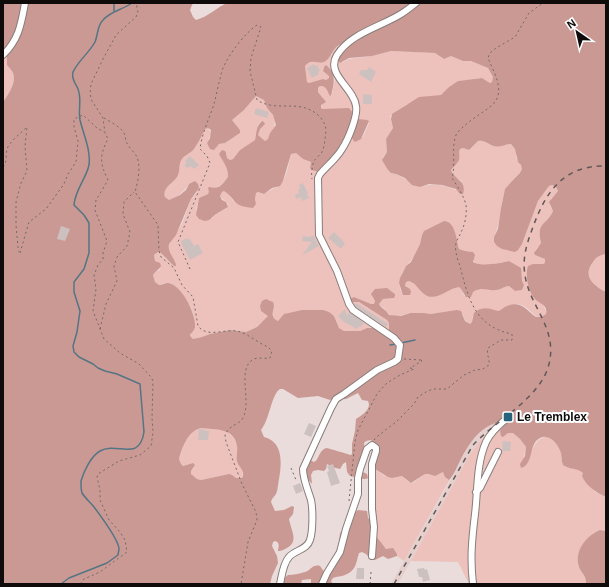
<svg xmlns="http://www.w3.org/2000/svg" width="609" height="587" font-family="Helvetica,sans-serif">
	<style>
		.built { fill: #e4cfcc }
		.green { fill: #edc1bc; fill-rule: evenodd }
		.forest { fill: #cb9994; fill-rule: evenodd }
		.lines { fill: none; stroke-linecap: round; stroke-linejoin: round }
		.stream { stroke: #547584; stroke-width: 1.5 }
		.building { fill: #cdc1c0 }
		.minor-casing { stroke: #887d7b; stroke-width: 8 }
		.path { stroke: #726a69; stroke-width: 1; stroke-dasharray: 2 3; stroke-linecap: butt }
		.minor { stroke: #fff; stroke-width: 6 }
		.rail { stroke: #605959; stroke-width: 1.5; stroke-dasharray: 5 5; stroke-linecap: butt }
		.poi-dot { fill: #27637a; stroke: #fff; stroke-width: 1.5 }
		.labels { text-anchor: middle; stroke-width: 4; stroke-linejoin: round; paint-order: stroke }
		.poi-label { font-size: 12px; font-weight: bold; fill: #0f0b0b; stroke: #fff; text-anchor: start }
	</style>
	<rect width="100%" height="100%" fill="#e9dcdb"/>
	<polygon class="built" points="502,421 481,440 469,456 398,584 391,584 457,469 468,445 484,429 493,423"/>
	<g class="green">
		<path d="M342,44V63L349,59L372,56L391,51L435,53L444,59L451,56L463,61H471L488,68L493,77V82L490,83L482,78L458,81L441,95L407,104L390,116L393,128L386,139L387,152L383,157L388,170L391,173L396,174L420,187C434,183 443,185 456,190L462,181L455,178L451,170C453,167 456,165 458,162C461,158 458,153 460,149L463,148L469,150L478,141C485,140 488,145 494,146C501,147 505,144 511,144C512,145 514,147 515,149C517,152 515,157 517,160C519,163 522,165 522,168C522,175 508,182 505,190C500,205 501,223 494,237L522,244L538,201L549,186L552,185L556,187L558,191L551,199L550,206L553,211C546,225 536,223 541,243L536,249L535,255L545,259V262L544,264H539L535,299L542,303L546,311V314L541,317H537C532,313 527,307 522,305C512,301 506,309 498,311C490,313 481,314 473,316L472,322L470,324L465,320L463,314L442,313L431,314L424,313L395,316L390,315L384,308L379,306V304L383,299L394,298L395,294L390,290L376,289L372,297L375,301L374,304H371L354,297L355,301L359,302L387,320L389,323V331L383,334L373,328H367L360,331H344L339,328L334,316L323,310H302L285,314L278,321C270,317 273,313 274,306L270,300L260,306L261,311L269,316L257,327L246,332L230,330L210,334L202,337L193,339L191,337C190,332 193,327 194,322C195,304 178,292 165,283L159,285L155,282L153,275L154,272L160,270L158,262L155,261L154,255L158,252L161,253L166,259L176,262L169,253V244L182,224L191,199L197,192L189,184C184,192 177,197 169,200L165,197C162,188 172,184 176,177C181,170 178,164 182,159C185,155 191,153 194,149C198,143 202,136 205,129L208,128L211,133L207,143L215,149L219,144L225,143L240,133V130L232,120L244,110L256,96L264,100L267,108L273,115L275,120L274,128L270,133L268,140L265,141L258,135C257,129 263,127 264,122L261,121C255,126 257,134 255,140L240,150L233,159L230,160L227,158V153L219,154L226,163L228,177L222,185L214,188L208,194L199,198L196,210L212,218L216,214L227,208L228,204L220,196L222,192L224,191L230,196L233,201L256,204L255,199L256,193L258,192L264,194C268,191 271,190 275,188C287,183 288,165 291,154L296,153L303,159L311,162L310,168L322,170L326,163L331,160L351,136L353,140L363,137L369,123L367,120H361L326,109H322L321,108L323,98L318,92V89L320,86L326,87L327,91L332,93L335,79L329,67H324L323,70L329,76V78L326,80L323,79L309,83L307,82L305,66C312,57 319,66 326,61C332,56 333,46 342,44ZM444,221H447L454,229L459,249L465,251H470L475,264C482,266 502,263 509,261C519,265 522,281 522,290L515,291L509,286C504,286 500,290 494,290C489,290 484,288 478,289C473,291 471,294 464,296L461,289L459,287H454L446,292L418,287L414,282L409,281L406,282L405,286L407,288L401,292L399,283L402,273L406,266L413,258L420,244L422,235L425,231Z"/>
		<path d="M3,51L7,54V65C9,68 12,70 13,73C17,82 8,95 3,102Z"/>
		<path d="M606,254V292C593,285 582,276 593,262C596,257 600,255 606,254Z"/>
		<path d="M502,421L505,424L502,428L503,436L508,433H513L520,439L526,447L523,460L530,458C534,435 554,427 561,452C562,457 561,461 563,465L565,467L581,470L592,488L595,492L606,497V531L600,530L578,561L579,568L586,579V584H469L458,562L411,561L469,456L481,440Z"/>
		<path d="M201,428L225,430L233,437L237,445L243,473L242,478H236L229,474L201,480L197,479L191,474V471L194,468L193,463L183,466L181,464L179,459C182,447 188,431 201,428Z"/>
		<path d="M375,469L383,475L392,478L402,476L409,482L413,483L425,474H439L443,472L448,480L450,479L404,561L397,556V554C390,548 386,551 379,542C371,530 375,485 375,469Z"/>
	</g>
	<g class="forest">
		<path d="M3,3H193L190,10L193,17L196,20C208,17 216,8 227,3H409L410,6L415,7L420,3H606V254C600,255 596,257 593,262C582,276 593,285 606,292V497C597,493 586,486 582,476L583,473C577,467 569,470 563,465C561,461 562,457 561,453C558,442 546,430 536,441C531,447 532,456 528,462C527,465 524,467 521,468L520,464L525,456L526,447L520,439L513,433H508L503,437L501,436L500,431L505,424L502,421C481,425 469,443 460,461C457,467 454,475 449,480L445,477L443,472L435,476L429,474H425L411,483L402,476L392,478L388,477L375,469C374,460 376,448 371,440L366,441L364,443L365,452L361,471L367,474L368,478C364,481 356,477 350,476L347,472L346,462L343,464L340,469L332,467L327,464L326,469L324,471L318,470L313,471L311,475L312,484C304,476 306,470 310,460L314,462C318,460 318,456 321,452C322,450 324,449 326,448C328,448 347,454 351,455L352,454V444L355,431L356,419C362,415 372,409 368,401L362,400L358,393L346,399H344L341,394L330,400L318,396L298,398L283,389H280C271,395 270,419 261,430L264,437C283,442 282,462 279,479C278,483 278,490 276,494C274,497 272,498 271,502L275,511L284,510L292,506L294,507L293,514L289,519C292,534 301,544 280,551H278C278,547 281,543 275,541L273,542L272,546L277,556L278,563L272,576L270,584H3V102C8,95 17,82 13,73C12,70 9,68 7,65V54L3,51ZM342,44L337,60L340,63L349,58L372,56L391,51L435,53L444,59L451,56L463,61H471L488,68L493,77L492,82L490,83L482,78L458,81L449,87L441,95L419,97L392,114L391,119L393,128L386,139L387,152L382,160L388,170L391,173L396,174L405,178L412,185L420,187L429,184L442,185L456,189L460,194H463C467,180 455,181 451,170C453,167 456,165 458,162C461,158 458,153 460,149L463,148L469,150L478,141C486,140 488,145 494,146C500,148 505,144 511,144L515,149L518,162L521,165L522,169L520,173L512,181L505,189L501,208L498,229L494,237V242L497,246L502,249L515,252L518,250L522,244L538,201L549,186L552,185L556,187L558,191L549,202L553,211C546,226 536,222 541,243L534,253L535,255L545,259V262L544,264H533L528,266C525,275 528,293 536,300C541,304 548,306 546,314L541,317H536C526,310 521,300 507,306C504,307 502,310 498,311C488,308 482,306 474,313L472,322L470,324L465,321L461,311L457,310L431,314L424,313H411L401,316L389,315C386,309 380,308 379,304L383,299L394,298L395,296V294L387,288L375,289L371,294L375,301L374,304H371L354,297L350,299L352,302H359L387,320L389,323V331L383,334L373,328H367L360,331H344L339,328L334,316L329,312L323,310H302L284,314L278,321C270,317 273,313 274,306L273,302L266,299L262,301L260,306L261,311L268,316L257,327L246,332L230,330L210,334L202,337L193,339L191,337L190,335C192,332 194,331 195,327C196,314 182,285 168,283C165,283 162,285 159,285L155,282L153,275C155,271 159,270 161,266L160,263L155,261L154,255L158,252L161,253L174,266H176C176,258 167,254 169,244L176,235L191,199L199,188L198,184L195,181L189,184L186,190L180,195L169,200L165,197C162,188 172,184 177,177C181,170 178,164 182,159C185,155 191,153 194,149C198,143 202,136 205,129L208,128L211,130L210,138L207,143L210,149L214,150L219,144L225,143L240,133V130L232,120L244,110L256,96L264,100L267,108L273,115L276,125L270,133L268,139L265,141L258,135L260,129L265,124L264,122L262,121C255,127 257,133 255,140L240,150L233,159L230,160L227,158C226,153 227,151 222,150L219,154C223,162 228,166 228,177C223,184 219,190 209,187L208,188L209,192L208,194L199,198L196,215L199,219L205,221L209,220L216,214L228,207L226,202L222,200L220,196L222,192L224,191C238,201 232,206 253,208L256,204L255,199L256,193L258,192L264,194L272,188L280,186L283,181L291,154L296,153L303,159L311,162L310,168L312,170L319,172C323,170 324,165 327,162C336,155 342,144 351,136L353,140L355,142L361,139L369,121L367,120L358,119L349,108L322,109L321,108V105L326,102L318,92V88L320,86C327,86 327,91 330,96L331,95C334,84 337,73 326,65L324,67L323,71L329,76V78L326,80L323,79L309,83L307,82L305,66C312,57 319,66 326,61C332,56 333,46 342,44ZM201,428C215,430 234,427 237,446C238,451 236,456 237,461C239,468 246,471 242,478H236L232,475L229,474L201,480L197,479L191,474V471L195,465L193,463L183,466L181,464L179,459C182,447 188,431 201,428Z"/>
		<path d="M444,221C456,222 456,239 459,249L465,251L473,252L475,255L473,262C478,267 502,263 509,261L521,268L522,281L524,285L522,290L515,291L509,286C504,286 501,290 496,290C487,291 481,286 473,292L471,297H466L461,289L459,287C448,288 434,304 423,293C417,288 416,283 409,281L406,282L405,286L410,289L411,292L410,295H403L399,283L400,278L406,266L411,262L420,244L422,235L424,231Z"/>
		<path d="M358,510L367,511L368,518L372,522L376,536L386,549L393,548L397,554V556L388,559L383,556L375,560H371L366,554L362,552L359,553C356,562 357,570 345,575C341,577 337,576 333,578L331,581L333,584H311V579L302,580L301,584H284L283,579L288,575C293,575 299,574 305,572C312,570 312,564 320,566L325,573L338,553L340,533L349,524L348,518Z"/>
		<path d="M600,530L606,531V584H586C587,576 581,573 579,567C574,551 586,536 600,530Z"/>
	</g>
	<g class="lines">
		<g class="stream">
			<polyline points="114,3 114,11"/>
			<polyline points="401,343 415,340"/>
			<polyline points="390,345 397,344"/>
			<path d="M61,584L69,578L107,563L118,555C118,553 119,551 119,549C119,541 100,515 94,507C91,503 85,498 82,493C81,490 81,485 81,481C84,471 91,456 100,451C117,441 139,463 144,432L140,384L117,374L105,371L98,368L93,364L79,357L74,352L73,346L77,332L80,311L74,292V282L84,269L89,253V223L84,215L74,205C75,190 86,179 89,165C91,150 83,133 80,120C78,109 82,99 78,89C76,84 71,79 73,72C78,61 89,53 95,42C98,35 97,26 103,20C111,11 122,10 132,3"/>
		</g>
	</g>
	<g class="building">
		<polygon points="314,64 315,66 317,65 320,71 318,72 319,74 312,78 307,68"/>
		<polygon points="369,67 376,72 371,82 359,74 361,70 367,70"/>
		<polygon points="363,94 372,95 372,104 363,104"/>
		<polygon points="256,108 269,112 267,118 254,114"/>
		<polygon points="190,156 199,165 194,169 191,166 187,168 184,165 187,163 185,161"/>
		<polygon points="303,183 308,193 307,194 309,198 302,201 301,197 296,199 295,195 299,193 298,190 300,189 299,185"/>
		<polygon points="61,226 70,229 65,241 57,239"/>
		<polygon points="334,232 345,243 341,249 328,238"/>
		<polygon points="313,235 319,246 302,255 312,242 302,241 303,236 310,237"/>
		<polygon points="187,238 188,240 190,239 194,246 198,244 203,253 190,260 181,243 181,241"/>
		<polygon points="356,303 388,324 386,327 356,307 355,304"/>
		<polygon points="345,309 347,316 349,312 364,323 361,327 359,326 357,329 344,322 338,316"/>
		<polygon points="309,423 316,426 311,437 304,434"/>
		<polygon points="199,429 205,430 205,431 209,431 208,440 198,440"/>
		<polygon points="503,441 511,442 510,451 502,451"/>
		<polygon points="333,464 340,483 331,486 327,472 329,471 327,466"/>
		<polygon points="300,483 303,491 296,494 293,486"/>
		<polygon points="357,568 364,568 364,579 356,579"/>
		<polygon points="424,568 425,570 427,569 430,580 423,582 422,577 419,577 417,569"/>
	</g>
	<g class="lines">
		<g class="minor-casing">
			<g id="minor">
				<path d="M3,55C19,39 21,25 25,3"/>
				<polyline points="476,492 480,488 498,452"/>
				<path d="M280,584C282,575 283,564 289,557C295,550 307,550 310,540C313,531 313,509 311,500C308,490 303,479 303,469L331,408L336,399L344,394L377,370L394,362L398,359L400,345L394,338L353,310L349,304L337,271L319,235L318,178L320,174C327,166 337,158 342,149C348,140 358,116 356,106C354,88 325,74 337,55C351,33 380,27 401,14C406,11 411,7 416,3"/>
				<polyline points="322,584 327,573 340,552 346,529 358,494 358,478 360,469 367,449 372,445 376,448 376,451 372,464 372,509 374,527 372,556"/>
				<path d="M473,584C470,558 472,539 475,514C478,490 476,465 486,442C490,433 499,425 506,419"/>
			</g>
		</g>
		<g class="path">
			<path d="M104,118C110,122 120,126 124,133C126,137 125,141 128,145C130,149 135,153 137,157C141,168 138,181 135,192L158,225L159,251L161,257L174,268L182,285L193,297L198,326C207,338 224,329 237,331C247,333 258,343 268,347L272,351L270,358C265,359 259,357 254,359C236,368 252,400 243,418C239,425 230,424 225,435L226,442L242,484L256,512L257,520L248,542L241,584"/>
			<path d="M3,167C8,161 5,156 7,149C10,141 21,133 27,127L25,146L27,171L21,183L16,202V225L18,247L19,252"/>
			<polyline points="20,253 29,222 46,209 64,184 68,174 76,162 78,141 74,127 74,119 83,115 97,128 104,132"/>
			<path d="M190,269L178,242L210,163L207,156L200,149C202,133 209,119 214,104C217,93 219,80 223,68C229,54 245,33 257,25L261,27L251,58L250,71L257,100C277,113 298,98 318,115C322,119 326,124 326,131C325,138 325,145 322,152C320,155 316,158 314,161C312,166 311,175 312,179"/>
			<polyline points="100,329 106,304 117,281 114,266 117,257 127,246 130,232 123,214 124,202 134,192"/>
			<polyline points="404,359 421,360"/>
			<path d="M374,440L379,435L396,422L414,404L418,397L426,392L433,389H447L464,375L475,370L483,369L489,365C490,359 486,354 488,348L501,340H512V334C477,327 469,302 461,270C459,262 454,252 456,243C457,239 460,236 461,232C465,225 467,214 466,205C464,196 457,186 452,178C456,164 451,149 456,135C459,130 464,126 469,122C476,116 484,112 491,106C507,93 494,73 488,58L490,53L496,48L515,37L529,13L543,3"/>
			<polyline points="291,468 296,480 298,480"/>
			<polyline points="349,501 355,441 358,430 377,394 387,383 400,375 414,369 410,368 422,361 421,360"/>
			<path d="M80,584L84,579L100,572L127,552L125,540L120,532L109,520L100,500V490L97,477L98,474L119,461L140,455L151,446L153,432L152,418L153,381L151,377L139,364L120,353L104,339L93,311L96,289L94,275L98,265L103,259V253L107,241L95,210L96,200L108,180C100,164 99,156 108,139L105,133L103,118L92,101L90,94L91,84L103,59L116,35L136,17L138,12L136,3"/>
			<polyline points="370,584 371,572"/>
		</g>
		<use href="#minor" class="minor"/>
		<path class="rail" d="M394,584L473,445C496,420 541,398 549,364C558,328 529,306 525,275C522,258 527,243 533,227C546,191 564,165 606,166"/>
	</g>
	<rect class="poi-dot" x="503" y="412" width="10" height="10" rx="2"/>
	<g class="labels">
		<g class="poi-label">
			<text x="517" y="421">Le Tremblex</text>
		</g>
	</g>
	<rect width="609" height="587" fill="none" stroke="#0f0b0b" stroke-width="8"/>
	<g transform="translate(577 32) rotate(326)" stroke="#ffffff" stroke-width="3" paint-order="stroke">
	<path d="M0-3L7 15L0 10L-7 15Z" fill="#0f0b0b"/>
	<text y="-6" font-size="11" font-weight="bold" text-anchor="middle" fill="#0f0b0b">N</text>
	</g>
</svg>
